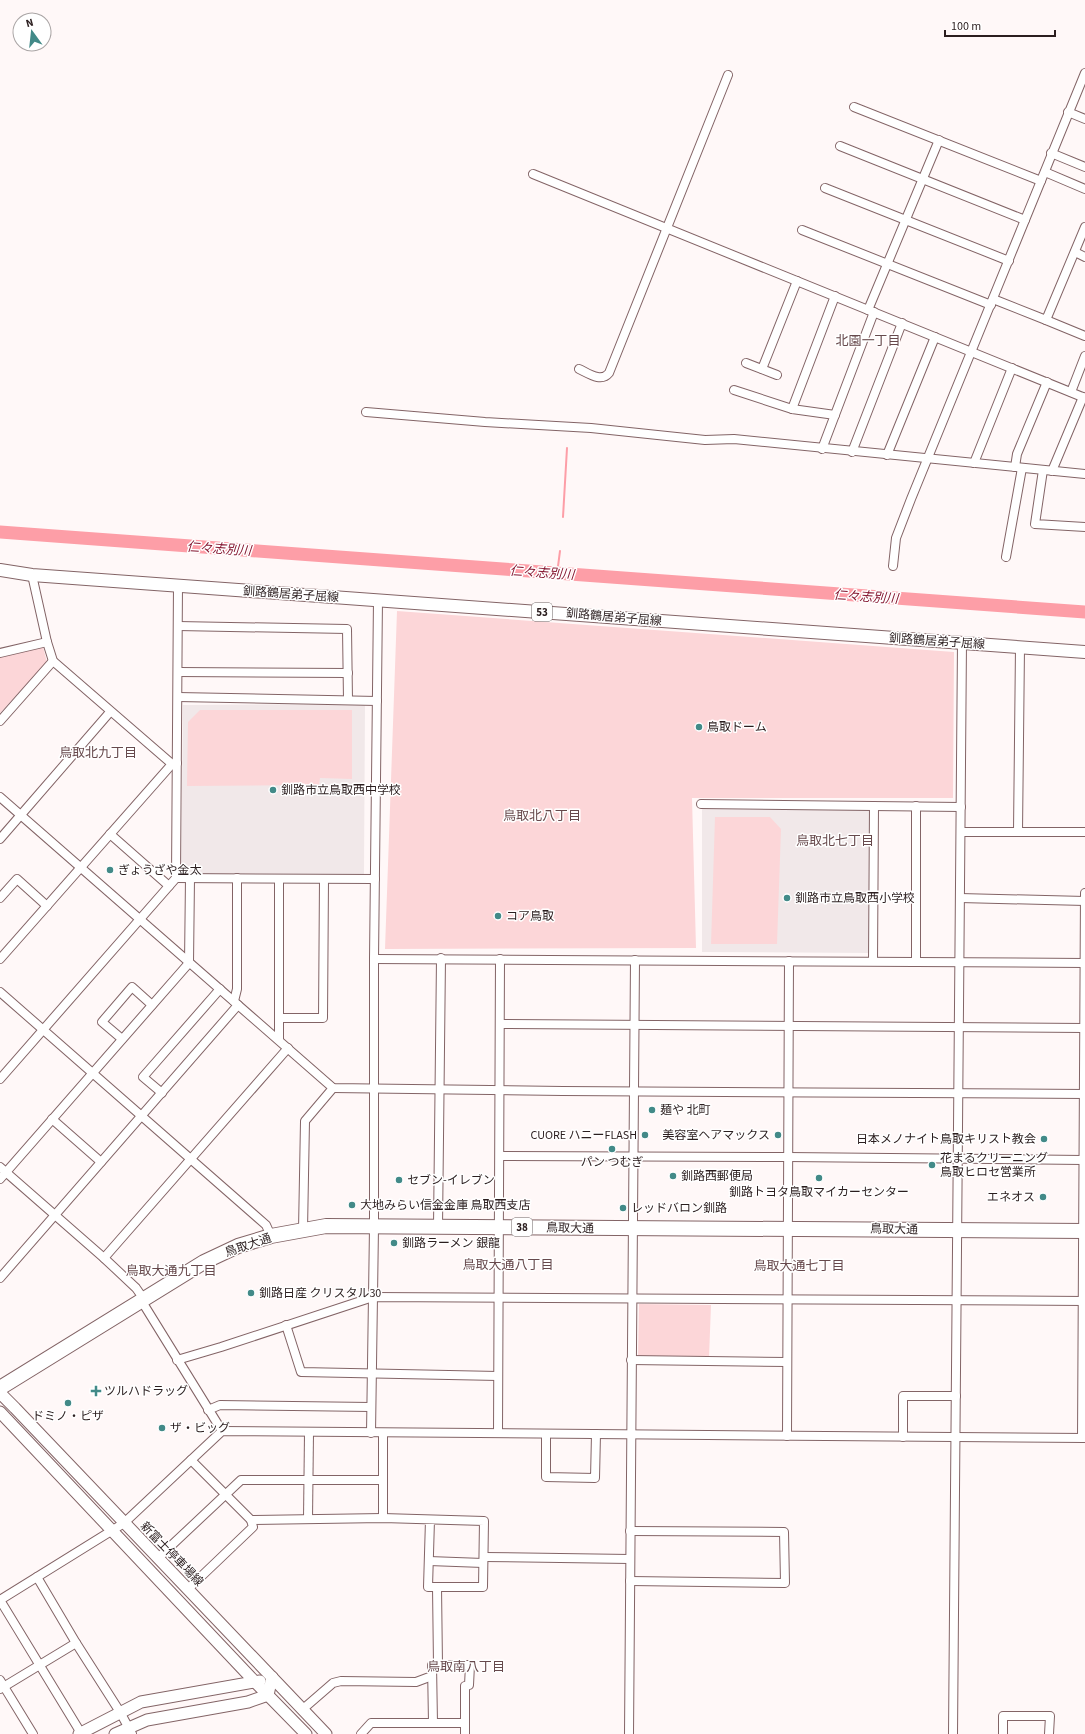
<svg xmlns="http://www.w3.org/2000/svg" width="1085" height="1734" font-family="'Source Sans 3','Noto Sans JP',sans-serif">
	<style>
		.built { fill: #f1e8e9 }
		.green { fill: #fcd6d8 }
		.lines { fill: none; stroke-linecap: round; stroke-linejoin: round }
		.stream { stroke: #fd9ea7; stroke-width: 2 }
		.river { stroke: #fd9ea7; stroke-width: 13 }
		.street-casing { stroke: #836466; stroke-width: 10 }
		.secondary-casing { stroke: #836466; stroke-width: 13 }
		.primary-casing { stroke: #836466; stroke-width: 14 }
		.highway-casing { stroke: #836466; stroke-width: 16 }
		.street { stroke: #fff; stroke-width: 8 }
		.secondary { stroke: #fff; stroke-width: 11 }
		.primary { stroke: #fff; stroke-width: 12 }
		.highway { stroke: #fff; stroke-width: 14 }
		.poi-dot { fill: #428a88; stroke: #fff; stroke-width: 1.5 }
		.labels { text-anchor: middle; stroke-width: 3; stroke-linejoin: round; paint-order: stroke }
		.shield { fill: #fff; stroke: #6b6262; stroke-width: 1 }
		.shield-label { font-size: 11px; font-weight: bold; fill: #2b1e1f }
		.street-label { font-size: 12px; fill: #2b1e1f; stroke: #fff }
		.poi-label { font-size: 12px; fill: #2b1e1f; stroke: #fff; text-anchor: start }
		.neighbourhood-label { font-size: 13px; fill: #67494c; stroke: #fff }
		.water-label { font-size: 13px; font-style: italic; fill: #851731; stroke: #fff }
	</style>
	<rect width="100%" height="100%" fill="#fff8f8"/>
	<g class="built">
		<polygon points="365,704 364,875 181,874 183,705"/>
		<polygon points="702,809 870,810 872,843 871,953 702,952"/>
	</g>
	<g class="green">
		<polygon points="397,611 954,652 953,798 692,798 696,948 385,949"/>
		<polygon points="43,647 47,662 0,713 0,657"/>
		<polygon points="200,710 352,710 352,779 320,778 319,785 187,786 188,722"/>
		<polygon points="715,817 770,817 781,829 777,944 711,944"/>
		<polygon points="639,1304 711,1305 709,1358 638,1356"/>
	</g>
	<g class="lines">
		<g class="stream">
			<polyline points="563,517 567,448"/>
			<polyline points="557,574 560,551"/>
		</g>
		<polyline class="river" points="0,532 1085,612"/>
		<g class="street-casing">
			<g id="street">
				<polyline points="854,107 1041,181"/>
				<polyline points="1068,112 1085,119"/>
				<polyline points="840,146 1025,220"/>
				<polyline points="1051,153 1085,167"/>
				<polyline points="1045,172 1085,189"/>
				<polyline points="533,174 1085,398"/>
				<polyline points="825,188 1009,261"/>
				<polyline points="802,230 991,305"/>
				<polyline points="1075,252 1085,257"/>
				<polyline points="993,299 1046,320 1085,227"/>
				<polyline points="868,310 939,140"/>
				<polyline points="1046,320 1085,336"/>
				<polyline points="746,363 777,375"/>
				<path d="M579,369C588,373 601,383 609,373L728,75"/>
				<polyline points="762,369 797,281"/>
				<polyline points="734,390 792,409 835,415"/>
				<polyline points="1071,392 1085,356"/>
				<polyline points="792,409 835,296"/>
				<polyline points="366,412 485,422 591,428 705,440 734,439 1085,474"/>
				<polyline points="822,449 874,312"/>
				<polyline points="852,452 902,323"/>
				<polyline points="887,455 935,337"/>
				<polyline points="974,463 1012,368"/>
				<polyline points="1015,467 1017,454 1047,382"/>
				<polyline points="1043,470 1035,524 1085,527"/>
				<polyline points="1052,471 1083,397"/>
				<polyline points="1006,557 1022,468"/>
				<polyline points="893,566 896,538 911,499 1085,73"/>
				<polyline points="32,575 47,642 53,661 172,764 177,763"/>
				<polyline points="178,626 347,629 348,700"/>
				<polyline points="0,653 47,642"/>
				<polyline points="178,672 348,673"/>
				<polyline points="178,697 377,701"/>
				<polyline points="0,721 53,661"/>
				<polyline points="0,797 333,1088 563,1091 1085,1094"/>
				<polyline points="701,804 961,807"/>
				<polyline points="916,806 916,962"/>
				<polyline points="961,832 1085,832"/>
				<polyline points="1018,832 1020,647"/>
				<polyline points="110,834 169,886"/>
				<polyline points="0,839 110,712"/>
				<polyline points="176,878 375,879"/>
				<polyline points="0,898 17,879 47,906"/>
				<polyline points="960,898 1085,901"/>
				<polyline points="0,959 172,764"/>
				<polyline points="374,959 1085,963"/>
				<polyline points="873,961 874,806"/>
				<polyline points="0,992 266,1225 271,1236"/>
				<polyline points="234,1001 237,989 237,878"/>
				<polyline points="279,1018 323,1018 324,879"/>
				<polyline points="500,1024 1084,1028"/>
				<polyline points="122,1039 102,1022 132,987 152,1005"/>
				<polyline points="279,1039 279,879"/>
				<polyline points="0,1079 176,878 178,585"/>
				<polyline points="162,1093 143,1077 220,989"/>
				<polyline points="52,1119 101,1162"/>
				<polyline points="500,1156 788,1157 1083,1160"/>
				<polyline points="0,1167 104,1258 136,1288 143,1298"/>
				<polyline points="0,1179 189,963 190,878"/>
				<polyline points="438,1227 441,958"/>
				<polyline points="303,1230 305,1121 333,1088"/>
				<polyline points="104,1258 288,1048"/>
				<polyline points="0,1278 238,1005"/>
				<polyline points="141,1300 222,1431"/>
				<polyline points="286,1325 301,1372 498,1376"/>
				<polyline points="177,1360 221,1347 373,1297 1085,1301"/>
				<polyline points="631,1360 787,1362"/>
				<polyline points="208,1410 220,1405 371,1407"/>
				<polyline points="371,1433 374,1227 374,959 378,600"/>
				<path d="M498,1433C499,1275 500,1117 500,959"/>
				<polyline points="546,1434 546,1477 595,1478 596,1434"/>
				<polyline points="787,1436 789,961"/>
				<polyline points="903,1437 903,1396 956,1396"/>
				<polyline points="1082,1438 1085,893"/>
				<polyline points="191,1460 251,1520"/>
				<polyline points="383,1518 383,1433"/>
				<polyline points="308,1519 309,1433"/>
				<polyline points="484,1557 630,1559"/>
				<polyline points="158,1558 241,1480 383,1480"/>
				<polyline points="429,1561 483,1563"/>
				<polyline points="37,1577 76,1643 120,1712 132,1734"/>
				<polyline points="630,1581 785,1583 784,1532 630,1531"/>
				<polyline points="437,1587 438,1665 470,1665 469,1685 465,1686 465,1734"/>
				<polyline points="188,1589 253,1527 251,1520 383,1518 484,1521 483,1587 428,1587 430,1520"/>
				<polyline points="0,1680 33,1734"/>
				<polyline points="0,1689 76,1643"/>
				<polyline points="303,1709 333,1683 341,1681 416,1682 432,1676"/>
				<polyline points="433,1723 432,1665 438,1665"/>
				<polyline points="81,1733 0,1600 124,1523 222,1431 1085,1438"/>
				<polyline points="361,1734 371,1723 465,1723"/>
				<polyline points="629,1734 635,960"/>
				<polyline points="953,1734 962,642"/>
				<polyline points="1003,1734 1003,1716 1050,1716 1049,1734"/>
			</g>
		</g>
		<g class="secondary-casing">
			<g id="secondary">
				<polyline points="0,1393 15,1408 326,1734"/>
				<polyline points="0,1412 256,1683 306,1734"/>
				<polyline points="79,1734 141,1702 260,1681"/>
				<polyline points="115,1734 147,1720 248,1702 268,1695 272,1677"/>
			</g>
		</g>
		<g class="primary-casing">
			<polyline id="primary" points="0,570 32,575 1085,652"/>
		</g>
		<g class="highway-casing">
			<polyline id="highway" points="0,1388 204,1262 238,1246 271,1236 326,1226 1085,1231"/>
		</g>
		<use href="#street" class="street"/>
		<use href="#secondary" class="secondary"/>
		<use href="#primary" class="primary"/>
		<use href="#highway" class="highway"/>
	</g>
	<g class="poi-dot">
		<circle cx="699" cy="727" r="4"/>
		<circle cx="273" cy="790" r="4"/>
		<circle cx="110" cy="870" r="4"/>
		<circle cx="787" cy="898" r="4"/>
		<circle cx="498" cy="916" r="4"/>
		<circle cx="652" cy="1110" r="4"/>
		<circle cx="645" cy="1135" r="4"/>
		<circle cx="778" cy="1135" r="4"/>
		<circle cx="1044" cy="1139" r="4"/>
		<circle cx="612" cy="1149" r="4"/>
		<circle cx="932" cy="1165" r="4"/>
		<circle cx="673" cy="1176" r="4"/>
		<circle cx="819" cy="1178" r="4"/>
		<circle cx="399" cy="1180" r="4"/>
		<circle cx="1043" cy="1197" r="4"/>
		<circle cx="352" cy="1205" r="4"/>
		<circle cx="623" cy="1208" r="4"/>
		<circle cx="394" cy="1243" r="4"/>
		<circle cx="251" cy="1293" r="4"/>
		<path d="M94 1385h4v4h4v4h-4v4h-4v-4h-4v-4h4z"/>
		<circle cx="68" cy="1403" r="4"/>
		<circle cx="162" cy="1428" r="4"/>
	</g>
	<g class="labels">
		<g class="shield">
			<rect x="532" y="603" width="20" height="18" rx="3"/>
			<rect x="512" y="1218" width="20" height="18" rx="3"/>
		</g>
		<g class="shield-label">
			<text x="542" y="616">53</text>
			<text x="522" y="1231">38</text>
		</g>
		<g class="street-label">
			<text transform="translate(291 594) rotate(4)" y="4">釧路鶴居弟子屈線</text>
			<text transform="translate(614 617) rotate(5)" y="4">釧路鶴居弟子屈線</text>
			<text transform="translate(937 641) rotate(4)" y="4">釧路鶴居弟子屈線</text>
			<text transform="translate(570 1228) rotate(1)" y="4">鳥取大通</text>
			<text transform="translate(894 1229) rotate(1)" y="4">鳥取大通</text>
			<text transform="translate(248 1245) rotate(-19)" y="4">鳥取大通</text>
			<text transform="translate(172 1554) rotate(46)" y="4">新富士停車場線</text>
		</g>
		<g class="poi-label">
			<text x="707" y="731">鳥取ドーム</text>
			<text x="281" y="794">釧路市立鳥取西中学校</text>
			<text x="118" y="874">ぎょうざや金太</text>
			<text x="795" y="902">釧路市立鳥取西小学校</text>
			<text x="506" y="920">コア鳥取</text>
			<text x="660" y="1114">麺や 北町</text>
			<text x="637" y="1139" text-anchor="end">CUORE ハニーFLASH</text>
			<text x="770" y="1139" text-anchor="end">美容室ヘアマックス</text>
			<text x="1036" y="1143" text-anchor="end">日本メノナイト鳥取キリスト教会</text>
			<text x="940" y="1162">花まるクリーニング<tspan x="940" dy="14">鳥取ヒロセ営業所</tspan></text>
			<text x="612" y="1166" text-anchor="middle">パン つむぎ</text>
			<text x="681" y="1180">釧路西郵便局</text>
			<text x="407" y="1184">セブン-イレブン</text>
			<text x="819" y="1196" text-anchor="middle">釧路トヨタ鳥取マイカーセンター</text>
			<text x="1035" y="1201" text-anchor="end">エネオス</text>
			<text x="360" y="1209">大地みらい信金金庫 鳥取西支店</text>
			<text x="631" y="1212">レッドバロン釧路</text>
			<text x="402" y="1247">釧路ラーメン 銀龍</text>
			<text x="259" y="1297">釧路日産 クリスタル30</text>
			<text x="104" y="1395">ツルハドラッグ</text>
			<text x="68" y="1420" text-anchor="middle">ドミノ・ピザ</text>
			<text x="170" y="1432">ザ・ビッグ</text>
		</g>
		<g class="neighbourhood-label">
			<text x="868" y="345">北園一丁目</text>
			<text x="98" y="757">鳥取北九丁目</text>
			<text x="542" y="820">鳥取北八丁目</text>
			<text x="835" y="845">鳥取北七丁目</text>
			<text x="508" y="1269">鳥取大通八丁目</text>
			<text x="799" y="1270">鳥取大通七丁目</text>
			<text x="171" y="1275">鳥取大通九丁目</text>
			<text x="466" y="1671">鳥取南八丁目</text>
		</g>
		<g class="water-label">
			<text transform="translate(219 548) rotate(4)" y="5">仁々志別川</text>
			<text transform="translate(542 572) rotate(4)" y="5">仁々志別川</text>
			<text transform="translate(866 596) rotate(4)" y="5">仁々志別川</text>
		</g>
	</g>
	<g transform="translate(32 32) rotate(345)"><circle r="19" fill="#ffffff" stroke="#aaa5a5"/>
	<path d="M0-3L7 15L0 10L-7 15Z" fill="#428a88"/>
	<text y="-6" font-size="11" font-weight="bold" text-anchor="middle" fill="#2b1e1f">N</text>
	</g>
	<path d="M945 30v6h110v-6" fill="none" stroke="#2b1e1f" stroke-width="2"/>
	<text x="951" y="30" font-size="12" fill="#2b1e1f" stroke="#ffffff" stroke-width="3" paint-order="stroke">100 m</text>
</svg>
